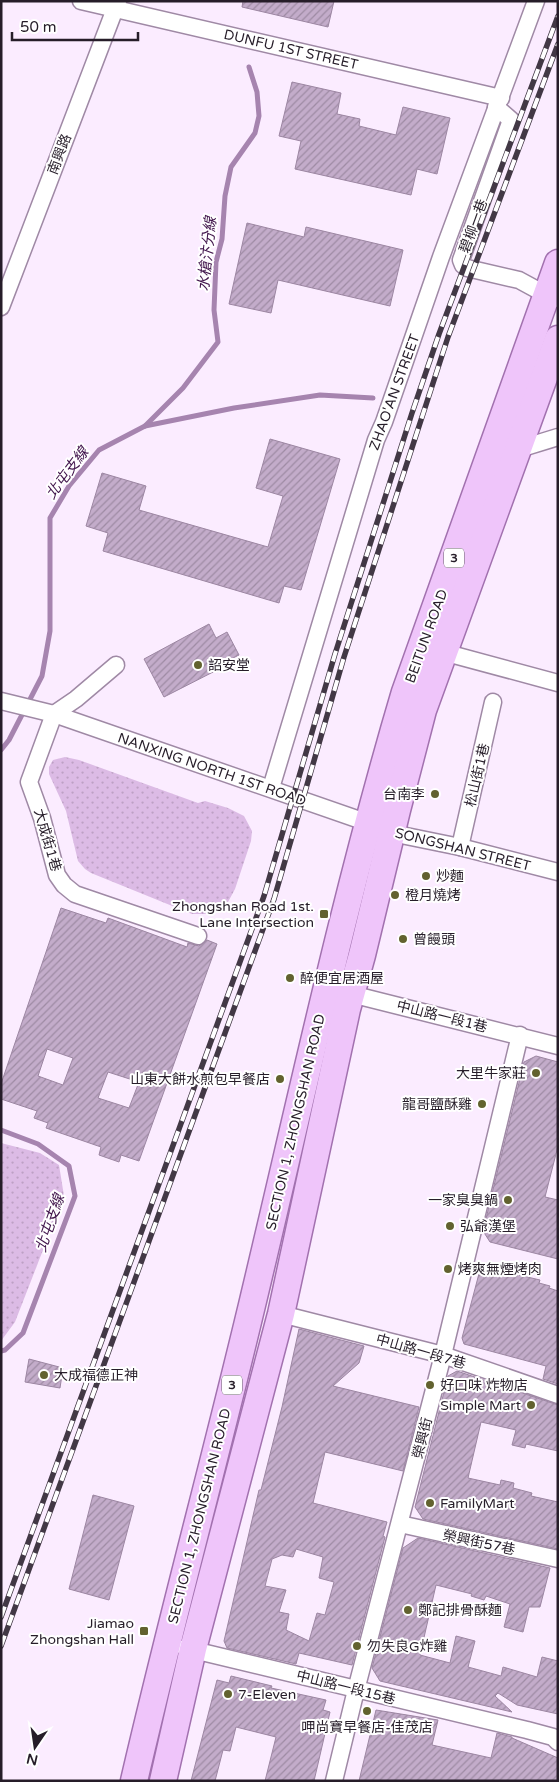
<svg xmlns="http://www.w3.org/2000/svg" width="559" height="1782" font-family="'Varela Round','Noto Sans TC',sans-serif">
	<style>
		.park { fill: url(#park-dots) }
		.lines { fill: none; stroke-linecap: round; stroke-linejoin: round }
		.stream { stroke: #a684af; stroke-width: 5 }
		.building { fill: url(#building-hatch); stroke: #9c86a2; fill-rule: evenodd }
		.minor-casing { stroke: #9f89a5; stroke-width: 19 }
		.primary-casing { stroke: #a271af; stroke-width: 29 }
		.minor { stroke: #fff; stroke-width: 16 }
		.primary { stroke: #efc5fa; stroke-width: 26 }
		.rail-casing { stroke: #423845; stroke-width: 5.5 }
		.rail { stroke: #fff; stroke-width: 4; stroke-dasharray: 11; stroke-linecap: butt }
		.poi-dot { fill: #62622f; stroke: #fff; stroke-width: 2 }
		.labels { text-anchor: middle; stroke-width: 4; stroke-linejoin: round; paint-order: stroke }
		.shield { fill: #fff; stroke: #676169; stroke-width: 1 }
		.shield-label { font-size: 12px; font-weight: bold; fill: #261d29 }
		.street-label { font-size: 14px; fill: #261d29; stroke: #fff }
		.poi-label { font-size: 14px; fill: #261d29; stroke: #fff; text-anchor: start }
		.water-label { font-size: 15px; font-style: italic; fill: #40144b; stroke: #fff }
	</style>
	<defs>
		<pattern id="park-dots" width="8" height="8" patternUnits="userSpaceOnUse" patternTransform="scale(1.25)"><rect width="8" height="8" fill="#dcbbe5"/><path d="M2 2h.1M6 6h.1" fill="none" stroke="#bda0c4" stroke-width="1.8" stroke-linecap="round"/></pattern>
		<pattern id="building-hatch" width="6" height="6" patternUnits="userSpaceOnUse" patternTransform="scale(1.25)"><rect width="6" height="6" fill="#c3acca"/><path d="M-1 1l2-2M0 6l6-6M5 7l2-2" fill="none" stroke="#9e8ba4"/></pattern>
	</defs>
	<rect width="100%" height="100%" fill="#fbecff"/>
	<g class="park">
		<polygon points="65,757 79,760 198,803 205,801 228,808 244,816 252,831 251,841 235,889 228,902 218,910 206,914 192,914 91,873 85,869 78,861 66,811 49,774 49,767 53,760"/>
		<polygon points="1,1143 40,1153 59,1165 64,1196 15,1322 1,1341"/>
	</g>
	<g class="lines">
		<g class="stream">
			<polyline points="145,426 183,388 218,342 214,310 216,262 222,239 225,196 231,167 255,133 259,116 257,92 249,67"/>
			<polyline points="1,750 9,740 42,676 50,631 50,518 69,486 99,450 145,426 234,408 320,395 373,398"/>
			<polyline points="1,1130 38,1144 69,1166 75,1196 23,1333 5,1350 1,1351"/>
		</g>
	</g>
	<g class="building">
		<polygon points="243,1 334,1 328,27 242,7"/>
		<polygon points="292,82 341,93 337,114 360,119 359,126 396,135 403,107 450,118 437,174 417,169 411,195 295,169 301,141 279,136"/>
		<polygon points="247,223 304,237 306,227 403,250 390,306 278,280 271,313 229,304"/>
		<polygon points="270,439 340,459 301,590 284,586 279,603 103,551 108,533 86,526 102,473 146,486 139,510 268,547 283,496 256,488"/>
		<polygon points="209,624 216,638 227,632 239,655 215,667 217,670 164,697 144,659"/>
		<path d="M61,908L106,923L108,918L187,947L188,943L199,946L207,940L217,944L139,1161L121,1155L119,1162L99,1155L101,1147L46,1128L48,1123L34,1118L37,1111L1,1099V1084ZM47,1049L73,1058L63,1085L38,1076ZM108,1072L139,1082L129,1108L98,1098Z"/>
		<polygon points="536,1056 558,1062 558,1146 545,1197 558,1200 558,1259 490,1242 483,1231 524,1062"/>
		<polygon points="481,1266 540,1280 539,1283 550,1286 549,1288 558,1291 558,1384 543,1379 546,1366 464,1344 462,1338"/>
		<path d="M299,1329L364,1346L359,1363L333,1386L419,1407L403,1471L325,1452L313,1503L387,1522L383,1536L385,1537L352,1665L299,1653L296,1664L227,1648L224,1641L259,1490H261L282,1407ZM296,1549L323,1557L319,1578L334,1582L325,1615L317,1613L309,1641L286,1630L289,1614L279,1612L286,1590L265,1586L272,1559L282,1555L293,1557Z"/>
		<polygon points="29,1359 63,1368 60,1388 25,1382"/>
		<polygon points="457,1371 558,1405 558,1451 526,1444 525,1448 512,1445 516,1430 481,1422 468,1478 500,1485 501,1480 514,1483 513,1488 532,1493 531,1496 558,1502 558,1549 423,1519 415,1507 448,1376"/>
		<polygon points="93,1495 134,1506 109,1600 69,1589"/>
		<polygon points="418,1538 550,1568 540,1607 529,1607 523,1632 504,1627 510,1604 486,1596 484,1600 471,1596 472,1594 436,1585 420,1655 450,1663 456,1636 475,1641 468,1667 501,1676 503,1667 537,1677 542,1657 558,1661 558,1714 517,1705 498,1693 495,1696 512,1712 380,1681 372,1668 403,1548"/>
		<polygon points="231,1676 272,1686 271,1688 326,1700 323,1710 330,1712 314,1781 265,1781 276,1737 236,1727 230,1751 223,1750 215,1781 191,1781 217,1680 229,1683"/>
		<polygon points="376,1710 438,1720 432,1745 491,1758 497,1733 512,1737 512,1738 558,1758 558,1781 359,1781"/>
	</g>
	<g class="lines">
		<g class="minor-casing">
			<g id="minor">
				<polyline points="81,1 501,98"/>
				<polyline points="496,107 511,120 461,260 463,265 467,268 519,280 554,299"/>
				<polyline points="1,307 118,1"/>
				<polyline points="519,449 558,437"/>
				<polyline points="443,652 558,683"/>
				<polyline points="1,701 54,714 406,836 460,847 558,872"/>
				<polyline points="54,714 29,782 42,818 57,875 64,885 75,894 198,936"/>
				<polyline points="54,714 76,699 116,665"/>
				<polyline points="271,788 376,440 384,422 441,257 536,1"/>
				<polyline points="460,847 493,702"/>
				<polyline points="343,992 558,1046"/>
				<polyline points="281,1314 443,1355 558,1395"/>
				<polyline points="400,1524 558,1559"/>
				<polyline points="185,1648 527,1730 553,1737 558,1742"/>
				<polyline points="334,1781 356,1690 443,1355 520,1035"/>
			</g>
		</g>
		<g class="primary-casing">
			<g id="primary">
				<path d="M134,1781C171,1621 214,1464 252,1305C301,1100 345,894 405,692L558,263"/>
				<polyline points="163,1781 193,1649 281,1314 347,1009 362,955 397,810 423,710 558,339"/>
			</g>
		</g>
		<use href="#minor" class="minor"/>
		<use href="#primary" class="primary"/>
		<g class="rail-casing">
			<g id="rail">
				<polyline points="1,1617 264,896 335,654 412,413 439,334 558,16"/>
				<polyline points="1,1646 274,899 344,657 448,337 558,44"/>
			</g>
		</g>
		<use href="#rail" class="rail"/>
	</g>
	<g class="poi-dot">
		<circle cx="198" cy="665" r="5"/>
		<circle cx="435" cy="794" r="5"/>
		<circle cx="426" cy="876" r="5"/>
		<circle cx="395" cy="895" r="5"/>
		<rect x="319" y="909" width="10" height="10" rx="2.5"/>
		<circle cx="403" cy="939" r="5"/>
		<circle cx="290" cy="978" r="5"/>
		<circle cx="536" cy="1073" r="5"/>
		<circle cx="280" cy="1079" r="5"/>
		<circle cx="482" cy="1104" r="5"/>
		<circle cx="508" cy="1200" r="5"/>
		<circle cx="450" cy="1226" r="5"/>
		<circle cx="448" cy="1269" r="5"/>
		<circle cx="44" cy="1375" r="5"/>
		<circle cx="430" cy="1385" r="5"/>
		<circle cx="531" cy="1405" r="5"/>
		<circle cx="430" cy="1503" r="5"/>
		<circle cx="408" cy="1610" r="5"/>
		<rect x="139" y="1626" width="10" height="10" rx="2.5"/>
		<circle cx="357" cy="1646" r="5"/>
		<circle cx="228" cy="1694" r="5"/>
		<circle cx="367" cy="1711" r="5"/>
	</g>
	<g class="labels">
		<g class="shield">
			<rect x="444" y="548.5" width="20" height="19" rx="4"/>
			<rect x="222" y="1375.5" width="20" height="19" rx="4"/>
		</g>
		<g class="shield-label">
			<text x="454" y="562">3</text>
			<text x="232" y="1389">3</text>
		</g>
		<g class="street-label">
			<text transform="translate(291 49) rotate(13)" y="5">DUNFU 1ST STREET</text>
			<text transform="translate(59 154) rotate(-69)" y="5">南興路</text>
			<text transform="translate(473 226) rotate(-70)" y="5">碧柳一巷</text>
			<text transform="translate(394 392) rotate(-70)" y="5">ZHAO'AN STREET</text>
			<text transform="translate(426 636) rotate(-70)" y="5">BEITUN ROAD</text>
			<text transform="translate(212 769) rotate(19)" y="5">NANXING NORTH 1ST ROAD</text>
			<text transform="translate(477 775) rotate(-77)" y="5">松山街1巷</text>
			<text transform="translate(48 840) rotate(74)" y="5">大成街1巷</text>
			<text transform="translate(463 849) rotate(14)" y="5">SONGSHAN STREET</text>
			<text transform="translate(442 1016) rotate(14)" y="5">中山路一段1巷</text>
			<text transform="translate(295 1122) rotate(-77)" y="5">SECTION 1, ZHONGSHAN ROAD</text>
			<text transform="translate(421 1351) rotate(16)" y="5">中山路一段7巷</text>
			<text transform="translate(422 1438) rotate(-76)" y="5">榮興街</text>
			<text transform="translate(199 1516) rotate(-76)" y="5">SECTION 1, ZHONGSHAN ROAD</text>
			<text transform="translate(479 1542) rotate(12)" y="5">榮興街57巷</text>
			<text transform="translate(346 1687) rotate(14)" y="5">中山路一段15巷</text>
		</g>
		<g class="poi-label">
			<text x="208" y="670">詔安堂</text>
			<text x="425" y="799" text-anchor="end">台南李</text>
			<text x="436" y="881">炒麵</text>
			<text x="405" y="900">橙月燒烤</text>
			<text x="314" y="911" text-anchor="end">Zhongshan Road 1st.<tspan x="314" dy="16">Lane Intersection</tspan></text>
			<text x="413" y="944">曾饅頭</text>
			<text x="300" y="983">醉便宜居酒屋</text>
			<text x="526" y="1078" text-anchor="end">大里牛家莊</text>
			<text x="270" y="1084" text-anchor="end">山東大餅水煎包早餐店</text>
			<text x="472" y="1109" text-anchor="end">龍哥鹽酥雞</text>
			<text x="498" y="1205" text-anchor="end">一家臭臭鍋</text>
			<text x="460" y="1231">弘爺漢堡</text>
			<text x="458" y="1274">烤爽無煙烤肉</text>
			<text x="54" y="1380">大成福德正神</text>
			<text x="440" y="1390">好口味 炸物店</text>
			<text x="521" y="1410" text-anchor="end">Simple Mart</text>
			<text x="440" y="1508">FamilyMart</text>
			<text x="418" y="1615">鄭記排骨酥麵</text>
			<text x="134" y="1628" text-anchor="end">Jiamao<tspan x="134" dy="16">Zhongshan Hall</tspan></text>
			<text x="367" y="1651">勿失良G炸雞</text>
			<text x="238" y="1699">7-Eleven</text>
			<text x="367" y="1732" text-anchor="middle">呷尚寶早餐店-佳茂店</text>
		</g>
		<g class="water-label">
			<text transform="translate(207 254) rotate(-84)" y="5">水槍汴分線</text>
			<text transform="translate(67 473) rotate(-53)" y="5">北屯支線</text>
			<text transform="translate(50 1223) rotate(-71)" y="5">北屯支線</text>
		</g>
	</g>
	<rect width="559" height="1782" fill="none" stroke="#261d29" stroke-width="5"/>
	<g transform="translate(35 1747) rotate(193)" stroke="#ffffff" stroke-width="4" paint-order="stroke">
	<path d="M0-4L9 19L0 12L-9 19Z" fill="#261d29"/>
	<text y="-8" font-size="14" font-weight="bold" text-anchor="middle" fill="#261d29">N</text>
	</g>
	<path d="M12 32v8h126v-8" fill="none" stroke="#261d29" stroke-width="2.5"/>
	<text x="20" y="32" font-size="15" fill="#261d29" stroke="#ffffff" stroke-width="4" paint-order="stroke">50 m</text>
</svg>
